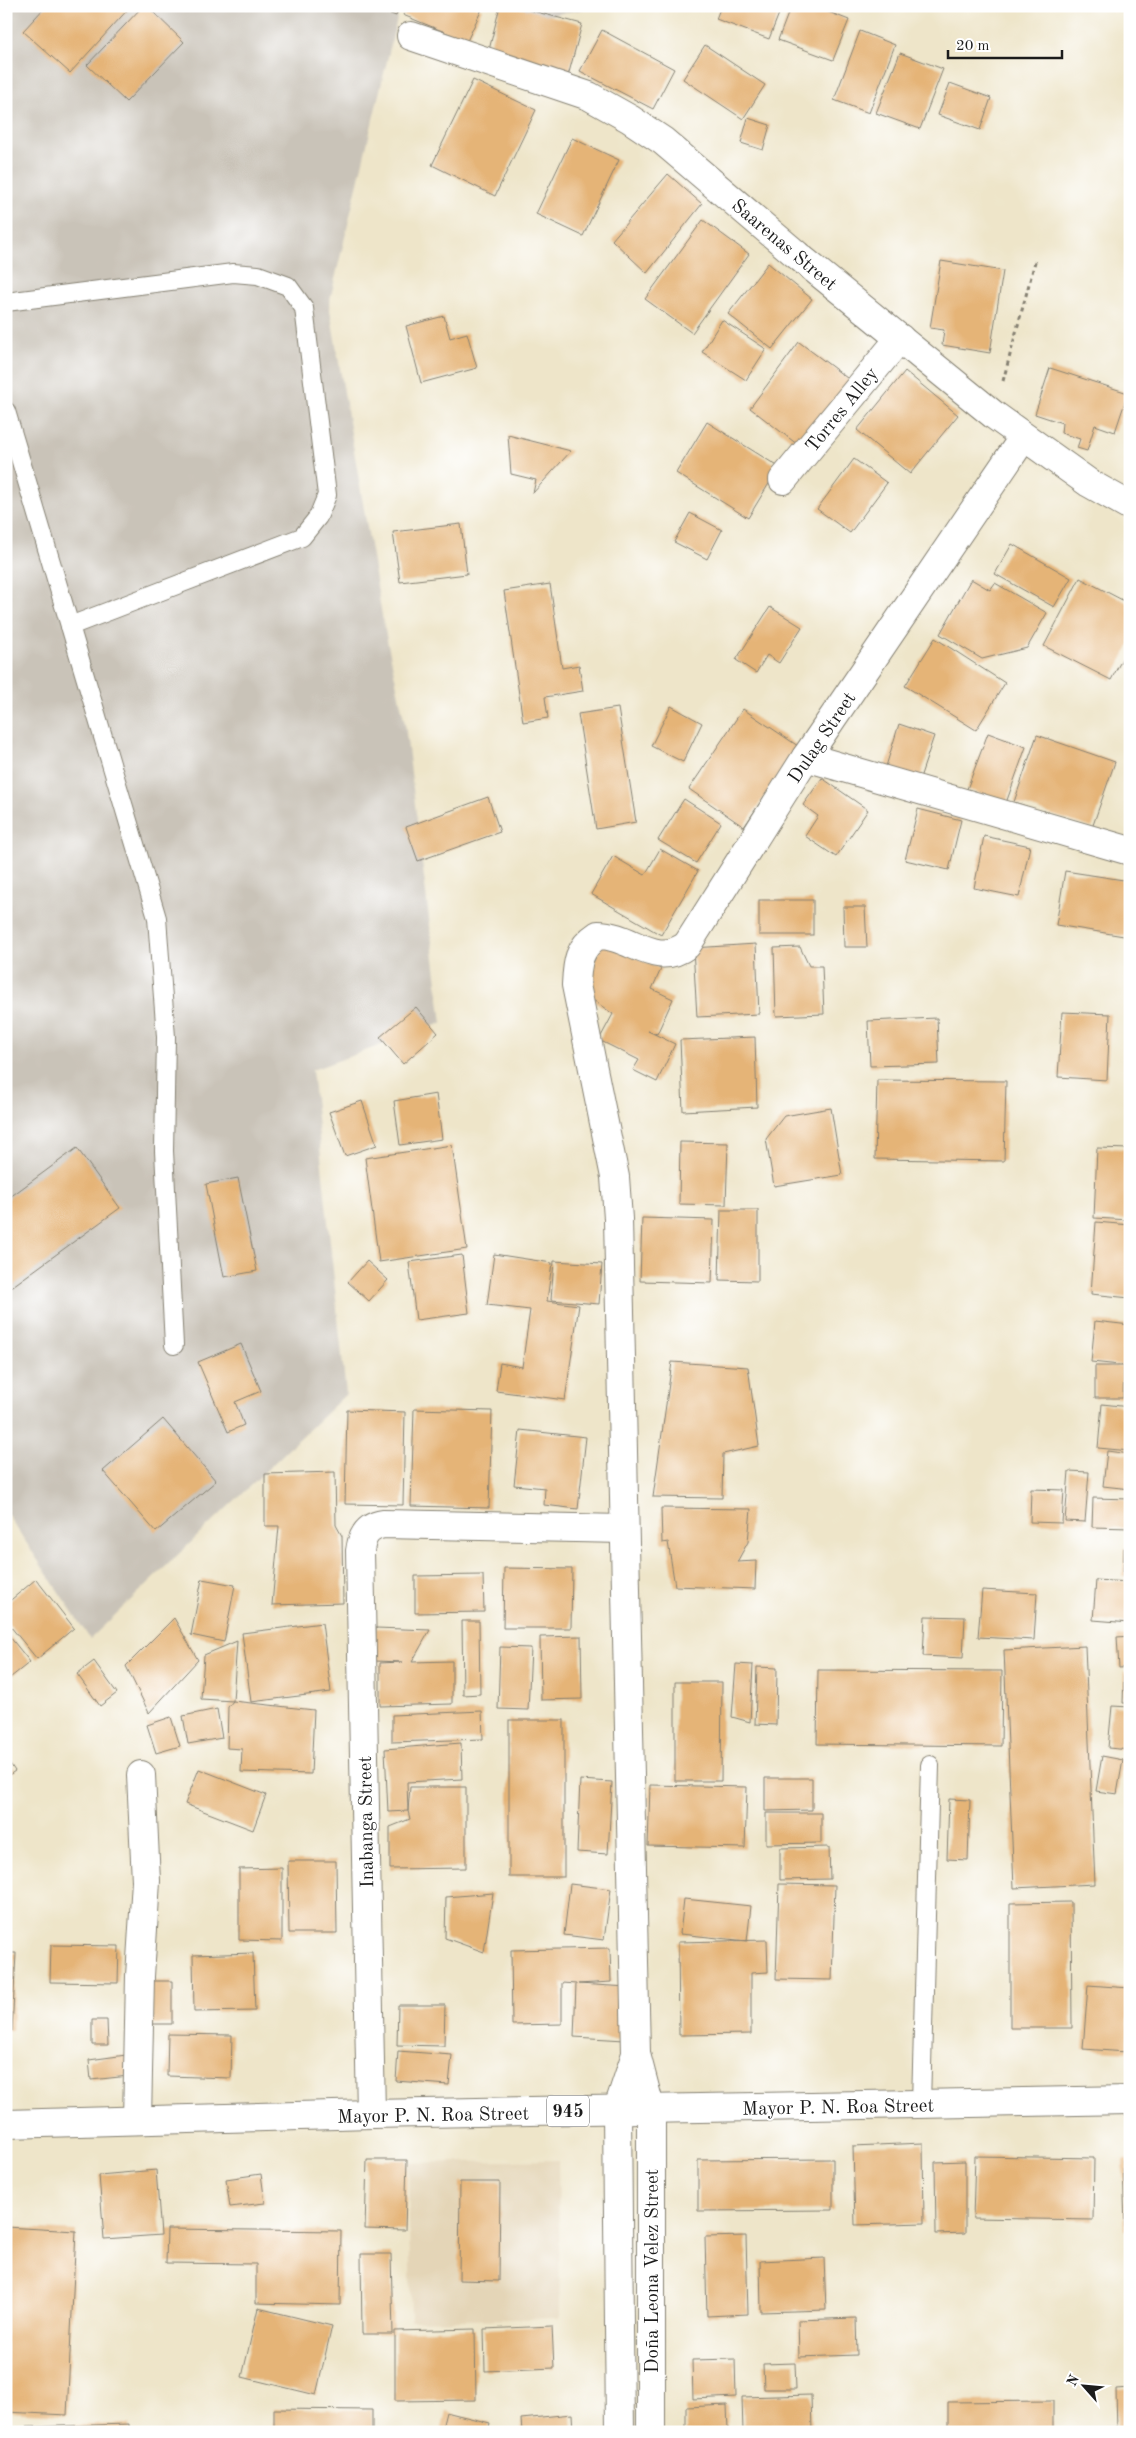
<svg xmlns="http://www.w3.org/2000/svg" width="1136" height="2438" font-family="'Old Standard TT',serif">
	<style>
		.built { fill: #e4d5b7 }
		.industrial { fill: #c9c3b8 }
		.building { fill: #e5b477 }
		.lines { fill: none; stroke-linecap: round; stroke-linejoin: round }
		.service-casing { stroke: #858072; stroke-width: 20 }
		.minor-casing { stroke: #858072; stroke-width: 30 }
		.primary-casing { stroke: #858072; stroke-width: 30 }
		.path { stroke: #858072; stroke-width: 3; stroke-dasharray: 4 4; stroke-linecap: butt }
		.service { stroke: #fff; stroke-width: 18 }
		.minor { stroke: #fff; stroke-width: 28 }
		.primary { stroke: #fff; stroke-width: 28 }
		.labels { text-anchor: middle; stroke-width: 4; stroke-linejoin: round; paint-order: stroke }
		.shield { fill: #fff; stroke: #606060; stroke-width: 1 }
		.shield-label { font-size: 18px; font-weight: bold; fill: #1c1c1c }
		.street-label { font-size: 19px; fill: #1c1c1c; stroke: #fff }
	</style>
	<rect width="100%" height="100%" fill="#fff"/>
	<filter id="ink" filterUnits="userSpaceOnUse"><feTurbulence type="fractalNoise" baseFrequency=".02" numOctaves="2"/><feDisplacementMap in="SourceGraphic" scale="10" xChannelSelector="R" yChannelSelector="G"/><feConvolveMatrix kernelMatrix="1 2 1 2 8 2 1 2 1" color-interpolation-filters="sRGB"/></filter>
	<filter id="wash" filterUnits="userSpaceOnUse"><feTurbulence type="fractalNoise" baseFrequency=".0096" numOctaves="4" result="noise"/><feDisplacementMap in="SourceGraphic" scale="20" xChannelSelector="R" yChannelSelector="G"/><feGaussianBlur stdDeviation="1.12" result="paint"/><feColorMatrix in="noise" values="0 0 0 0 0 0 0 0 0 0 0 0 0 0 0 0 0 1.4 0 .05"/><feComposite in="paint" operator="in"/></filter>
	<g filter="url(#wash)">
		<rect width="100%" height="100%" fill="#eee5c9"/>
		<polygon class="built" points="558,2160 560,2318 411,2321 408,2163"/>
		<g class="industrial">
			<polygon points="6,6 400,6 329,304 383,621 405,724 442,1023 312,1070 346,1394 90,1639 6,1512"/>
			<polygon points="497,6 600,6 540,17"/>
		</g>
		<g id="blocks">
			<g class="building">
				<polygon points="46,6 131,6 70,73 23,31"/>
				<polygon points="143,6 147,6 184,42 126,102 87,65"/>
				<polygon points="370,6 399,6 396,16"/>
				<polygon points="407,6 474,6 482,9 467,41 403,15"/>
				<polygon points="500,6 514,6 582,24 567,80 487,58"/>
				<polygon points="721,6 782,6 769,39 716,19"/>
				<polygon points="791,6 813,6 849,20 833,60 778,40"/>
				<polygon points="602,30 674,69 653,109 580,71"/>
				<polygon points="860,31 895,45 869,113 834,100"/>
				<polygon points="705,45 765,85 743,119 683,79"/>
				<polygon points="900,53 943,69 920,129 876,113"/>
				<polygon points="473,80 536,110 495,196 432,165"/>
				<polygon points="950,83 991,98 980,130 938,115"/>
				<polygon points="748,118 770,125 763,150 741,143"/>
				<polygon points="572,138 619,160 583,236 536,214"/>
				<polygon points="668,174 702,204 647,273 612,240"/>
				<polygon points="703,220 749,254 692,333 645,299"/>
				<polygon points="941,261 1003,271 990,353 942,345 944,330 930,328"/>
				<polygon points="768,263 812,299 772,349 728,314"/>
				<polygon points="444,316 450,338 467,333 477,368 421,383 406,326"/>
				<polygon points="722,320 766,349 746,380 702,352"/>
				<polygon points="799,342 851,381 802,448 750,408"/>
				<polygon points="1050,368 1128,393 1115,432 1095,425 1087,451 1077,448 1080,439 1061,433 1062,423 1035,414"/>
				<polygon points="905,371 958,415 910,474 857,430"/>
				<polygon points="707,422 779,467 748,518 676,473"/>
				<polygon points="508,435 571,451 533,493 536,480 511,474"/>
				<polygon points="854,459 887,483 850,533 817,509"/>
				<polygon points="690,513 722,530 707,559 674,542"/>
				<polygon points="461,524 467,574 400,582 393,532"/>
				<polygon points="1012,544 1071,578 1054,607 995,574"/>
				<polygon points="1080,578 1130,604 1130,644 1111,680 1044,646"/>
				<polygon points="971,579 990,590 995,583 1047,613 1027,648 982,659 940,634"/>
				<polygon points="550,584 562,668 579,665 583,691 545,697 548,718 523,722 504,591"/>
				<polygon points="770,607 802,627 779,663 767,655 756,673 736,660"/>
				<polygon points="935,638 1005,683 976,730 905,686"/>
				<polygon points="671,706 702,723 683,762 651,746"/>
				<polygon points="618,708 636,822 596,829 578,714"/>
				<polygon points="743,709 798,746 744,827 689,789"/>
				<polygon points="899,724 934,736 918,784 884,773"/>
				<polygon points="988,733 1026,747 1006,803 967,789"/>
				<polygon points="1037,735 1115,762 1092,828 1014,802"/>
				<polygon points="822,778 868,810 836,857 805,836 818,816 803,805"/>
				<polygon points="488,797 500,832 418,861 406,827"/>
				<polygon points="684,799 721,823 696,863 658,840"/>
				<polygon points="918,809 961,820 949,870 905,860"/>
				<polygon points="984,836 1030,846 1019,897 974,888"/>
				<polygon points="660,849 698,871 661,935 591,894 613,856 645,875"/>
				<polygon points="1065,871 1130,881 1130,937 1056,925"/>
				<rect x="759" y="900" width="54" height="35"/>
				<polygon points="843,907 865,907 867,947 844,947"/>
				<polygon points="603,942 661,969 652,989 673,999 657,1034 648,1031 675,1044 657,1082 633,1070 639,1060 599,1040 613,1014 593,1000 585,980"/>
				<polygon points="756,944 759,1014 697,1017 693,948"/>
				<polygon points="800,947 809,966 822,966 824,1014 776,1016 774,948"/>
				<polygon points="416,1007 438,1033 403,1064 380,1037"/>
				<polygon points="1062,1012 1110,1014 1107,1080 1058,1077"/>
				<polygon points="937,1018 939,1064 870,1066 868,1021"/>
				<polygon points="755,1037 757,1107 683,1111 680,1040"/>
				<polygon points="877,1080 1006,1081 1004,1161 875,1159"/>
				<polygon points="436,1094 442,1139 400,1145 394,1101"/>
				<polygon points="362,1101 377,1145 345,1156 329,1112"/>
				<polygon points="831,1108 842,1175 774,1186 766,1139 784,1116"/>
				<polygon points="680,1142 728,1143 726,1205 679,1204"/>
				<polygon points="452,1145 467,1249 379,1262 365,1158"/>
				<polygon points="77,1148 120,1208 6,1291 6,1200"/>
				<polygon points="1097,1148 1130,1149 1130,1220 1094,1218"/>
				<polygon points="238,1178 257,1271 224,1277 206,1184"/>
				<polygon points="721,1210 758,1210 758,1281 719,1280"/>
				<polygon points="642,1218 714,1220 712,1283 640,1281"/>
				<polygon points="1096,1222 1130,1225 1130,1298 1091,1294"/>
				<polygon points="494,1254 552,1263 547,1301 579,1305 565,1400 496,1391 500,1363 522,1367 530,1310 487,1305"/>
				<polygon points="462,1255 469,1313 416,1320 409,1262"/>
				<polygon points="367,1261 388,1280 369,1301 348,1282"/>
				<polygon points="554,1261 602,1264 599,1304 551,1300"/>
				<polygon points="1095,1321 1130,1325 1130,1366 1091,1362"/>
				<polygon points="241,1344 261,1391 235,1402 244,1425 228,1432 198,1362"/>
				<polygon points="672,1362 748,1367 759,1446 723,1454 722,1498 653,1497"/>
				<polygon points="1095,1366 1124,1366 1123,1398 1095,1398"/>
				<polygon points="1102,1404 1130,1407 1130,1451 1098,1448"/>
				<polygon points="414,1409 492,1411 489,1508 411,1506"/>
				<polygon points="347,1410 405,1412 403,1505 345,1504"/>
				<polygon points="163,1419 216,1481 156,1532 103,1471"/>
				<polygon points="520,1430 586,1437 578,1509 544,1505 545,1488 514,1485"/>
				<polygon points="1107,1451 1130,1454 1130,1489 1103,1486"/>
				<polygon points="1069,1471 1089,1472 1085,1522 1065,1521"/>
				<polygon points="335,1472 336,1525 342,1536 343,1603 272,1605 279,1526 265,1526 265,1474"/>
				<polygon points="1031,1489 1064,1490 1062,1523 1030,1522"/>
				<polygon points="1093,1498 1130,1499 1130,1528 1092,1527"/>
				<polygon points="661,1508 751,1509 748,1542 737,1562 756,1561 755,1589 675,1586 668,1542 662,1543"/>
				<polygon points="1124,1548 1130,1548 1130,1577 1123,1577"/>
				<polygon points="504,1568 572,1569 571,1628 503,1628"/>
				<polygon points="483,1575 484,1612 415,1613 415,1576"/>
				<polygon points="36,1579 74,1628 37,1659 6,1621 6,1604"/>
				<polygon points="202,1579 235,1585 224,1642 191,1635"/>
				<polygon points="1096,1580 1130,1582 1130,1623 1093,1620"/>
				<polygon points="982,1590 1037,1593 1034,1640 978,1637"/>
				<polygon points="925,1616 965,1617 963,1658 923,1656"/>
				<polygon points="174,1618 198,1660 149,1713 126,1666"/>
				<polygon points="462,1621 479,1621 480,1694 463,1695"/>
				<polygon points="322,1623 331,1692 251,1702 242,1633"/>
				<polygon points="376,1628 430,1630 412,1662 452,1661 452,1704 380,1706 380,1663 402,1662 375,1661"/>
				<polygon points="6,1632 30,1662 6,1681"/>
				<polygon points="581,1636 582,1699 541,1700 540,1637"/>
				<polygon points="1130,1636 1130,1667 1119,1668 1117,1637"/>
				<polygon points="237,1641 233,1701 201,1699 204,1655"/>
				<polygon points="1085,1646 1095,1884 1014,1888 1004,1650"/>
				<polygon points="500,1647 531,1648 528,1710 498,1709"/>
				<polygon points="94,1661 117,1693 100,1706 77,1674"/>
				<polygon points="736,1664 753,1665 750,1722 732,1717"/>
				<polygon points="757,1667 777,1668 776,1725 755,1724"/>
				<polygon points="818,1670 1002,1671 1001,1746 817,1744"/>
				<polygon points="1124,1672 1130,1672 1130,1703 1123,1703"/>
				<polygon points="675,1682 722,1682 721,1781 675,1781"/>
				<polygon points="233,1701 314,1710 311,1774 241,1772 242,1749 227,1748 228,1707"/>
				<polygon points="1112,1706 1130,1707 1130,1750 1108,1748"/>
				<polygon points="217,1709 222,1738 188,1744 183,1716"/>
				<polygon points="482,1711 483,1739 392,1742 392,1715"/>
				<polygon points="171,1717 180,1746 156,1753 147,1725"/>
				<rect x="509" y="1720" width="55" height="157"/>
				<polygon points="461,1743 462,1779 407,1782 408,1811 410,1787 466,1787 466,1868 390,1869 390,1827 410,1819 408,1811 388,1812 385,1749"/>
				<polygon points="1102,1756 1123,1760 1117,1794 1096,1791"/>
				<polygon points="6,1758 15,1771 6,1777"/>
				<polygon points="199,1769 266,1795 253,1830 185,1804"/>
				<polygon points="765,1778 812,1778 812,1810 765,1811"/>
				<polygon points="580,1780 612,1782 608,1854 577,1852"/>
				<polygon points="650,1785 747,1787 745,1848 648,1846"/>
				<polygon points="949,1799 970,1800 968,1860 947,1859"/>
				<polygon points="766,1813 821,1813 821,1843 766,1844"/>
				<polygon points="829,1847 830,1879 780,1880 780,1848"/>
				<polygon points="288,1861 336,1861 337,1933 289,1933"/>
				<polygon points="282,1868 282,1941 239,1940 239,1869"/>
				<polygon points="570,1884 611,1889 604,1940 564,1935"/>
				<polygon points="779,1884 835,1885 832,1980 776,1979"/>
				<polygon points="493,1893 484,1952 445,1938 446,1897"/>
				<polygon points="684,1899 751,1906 747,1941 680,1934"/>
				<polygon points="1071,1902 1072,2028 1010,2028 1010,1903"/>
				<polygon points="767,1940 768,1972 751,1973 751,2034 679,2035 678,1942"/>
				<polygon points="51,1945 119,1946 118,1983 50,1982"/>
				<polygon points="610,1948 611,1982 578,1984 628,1987 625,2040 574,2037 576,1984 562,1983 562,2024 512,2025 511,1950"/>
				<polygon points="6,1953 16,1953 12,2031 6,2031"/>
				<polygon points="253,1953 255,2011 194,2012 193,1955"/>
				<polygon points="143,1981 172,1981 172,2024 144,2024"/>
				<polygon points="1088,1985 1130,1988 1127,2052 1083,2049"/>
				<polygon points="398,2005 445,2005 444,2046 397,2045"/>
				<polygon points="92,2020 107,2020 108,2045 92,2045"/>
				<polygon points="168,2034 232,2035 231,2078 167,2076"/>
				<polygon points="398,2051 452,2055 449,2085 396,2081"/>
				<polygon points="126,2055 129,2076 91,2080 89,2060"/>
				<polygon points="923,2143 924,2223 855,2225 853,2146"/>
				<polygon points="975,2156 1094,2158 1093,2220 973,2218"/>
				<polygon points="833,2159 833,2210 698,2211 698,2160"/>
				<polygon points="367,2160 407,2160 405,2230 365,2229"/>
				<polygon points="1123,2160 1130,2160 1130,2230 1125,2230"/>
				<polygon points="965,2161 965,2233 936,2234 935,2162"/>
				<polygon points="156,2170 161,2235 104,2239 99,2175"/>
				<polygon points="261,2174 265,2203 230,2207 226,2179"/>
				<polygon points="460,2182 500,2182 499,2281 459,2280"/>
				<polygon points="6,2227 76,2231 67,2415 6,2412"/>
				<polygon points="167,2229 341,2231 340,2305 256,2303 256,2264 166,2263"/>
				<polygon points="746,2236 748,2314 707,2316 705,2237"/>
				<polygon points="361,2254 391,2254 393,2334 362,2334"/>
				<polygon points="824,2258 826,2310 761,2312 760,2261"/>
				<polygon points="258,2308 332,2326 316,2395 242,2377"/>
				<polygon points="856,2318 857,2355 799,2357 798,2320"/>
				<polygon points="552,2326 554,2368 485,2371 484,2329"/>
				<polygon points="475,2329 476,2400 395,2401 395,2331"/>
				<polygon points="735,2359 736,2397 693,2399 692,2360"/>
				<polygon points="795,2363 796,2389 764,2389 763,2364"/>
				<polygon points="1130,2388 1130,2432 1117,2432 1116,2389"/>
				<polygon points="811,2395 812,2432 743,2432 742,2397"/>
				<polygon points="1053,2401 1053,2432 948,2432 948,2402"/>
				<polygon points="727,2405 728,2432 686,2432 686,2407"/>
				<polygon points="274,2409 372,2410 372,2432 274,2432"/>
				<polygon points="446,2412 490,2423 488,2432 441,2432"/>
				<polygon points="572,2414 573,2432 522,2432 521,2419"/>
				<polygon points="129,2424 129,2432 26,2432 26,2427"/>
			</g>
		</g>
	</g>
	<g filter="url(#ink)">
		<use href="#blocks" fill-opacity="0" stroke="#858072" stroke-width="1"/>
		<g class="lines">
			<g class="service-casing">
				<g id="service">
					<polyline points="6,302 233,273 258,275 288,286 304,308 327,495 318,517 302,537 70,626"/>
					<polyline points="6,411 157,918 166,1037 164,1151 174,1345"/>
					<polyline points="921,2104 930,1765"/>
				</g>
			</g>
			<g class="minor-casing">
				<g id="minor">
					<polyline points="411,36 589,96 630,119 663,141 797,255 994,415 1089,483 1130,506"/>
					<polyline points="783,480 900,338"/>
					<polyline points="806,757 1130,851"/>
					<path d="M371,2114L360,1551C362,1535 368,1526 384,1524L624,1529"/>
					<polyline points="137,2120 140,1976 146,1881 141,1775"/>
					<polyline points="620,2432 617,2111 636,2054"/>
					<path d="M651,2432V2111L636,2054L618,1219L615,1177L576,985C577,963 578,948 598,935C632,935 655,969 687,945L806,757L1023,438"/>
				</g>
			</g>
			<g class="primary-casing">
				<polyline id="primary" points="6,2124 371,2114 1130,2100"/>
			</g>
			<polyline class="path" points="1003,381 1036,258"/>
			<use href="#service" class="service"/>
			<use href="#minor" class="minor"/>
			<use href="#primary" class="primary"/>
		</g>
	</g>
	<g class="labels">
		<rect class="shield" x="547" y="2095.5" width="42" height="31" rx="4"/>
		<g class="shield-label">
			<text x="568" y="2117">945</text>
		</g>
		<g class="street-label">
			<text transform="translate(785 244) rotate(40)" y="7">Saarenas Street</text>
			<text transform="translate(841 409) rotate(-51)" y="7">Torres Alley</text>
			<text transform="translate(821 737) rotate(-56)" y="7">Dulag Street</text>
			<text transform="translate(365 1822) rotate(-91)" y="7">Inabanga Street</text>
			<text transform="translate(838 2106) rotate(-1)" y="7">Mayor P. N. Roa Street</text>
			<text transform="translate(433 2114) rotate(-1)" y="7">Mayor P. N. Roa Street</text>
			<text transform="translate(651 2271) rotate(-90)" y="7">Doña Leona Velez Street</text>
		</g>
	</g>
	<rect width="1136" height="2438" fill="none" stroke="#fff" stroke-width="25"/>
	<g transform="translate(1084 2386) rotate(297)" stroke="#ffffff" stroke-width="4" paint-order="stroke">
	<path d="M0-4L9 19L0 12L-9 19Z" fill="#1c1c1c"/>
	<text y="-8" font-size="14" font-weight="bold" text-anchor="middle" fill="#1c1c1c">N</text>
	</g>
	<path d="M948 50v8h114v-8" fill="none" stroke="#1c1c1c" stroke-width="2.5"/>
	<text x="956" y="50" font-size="15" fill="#1c1c1c" stroke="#ffffff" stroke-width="4" paint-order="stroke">20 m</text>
</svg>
